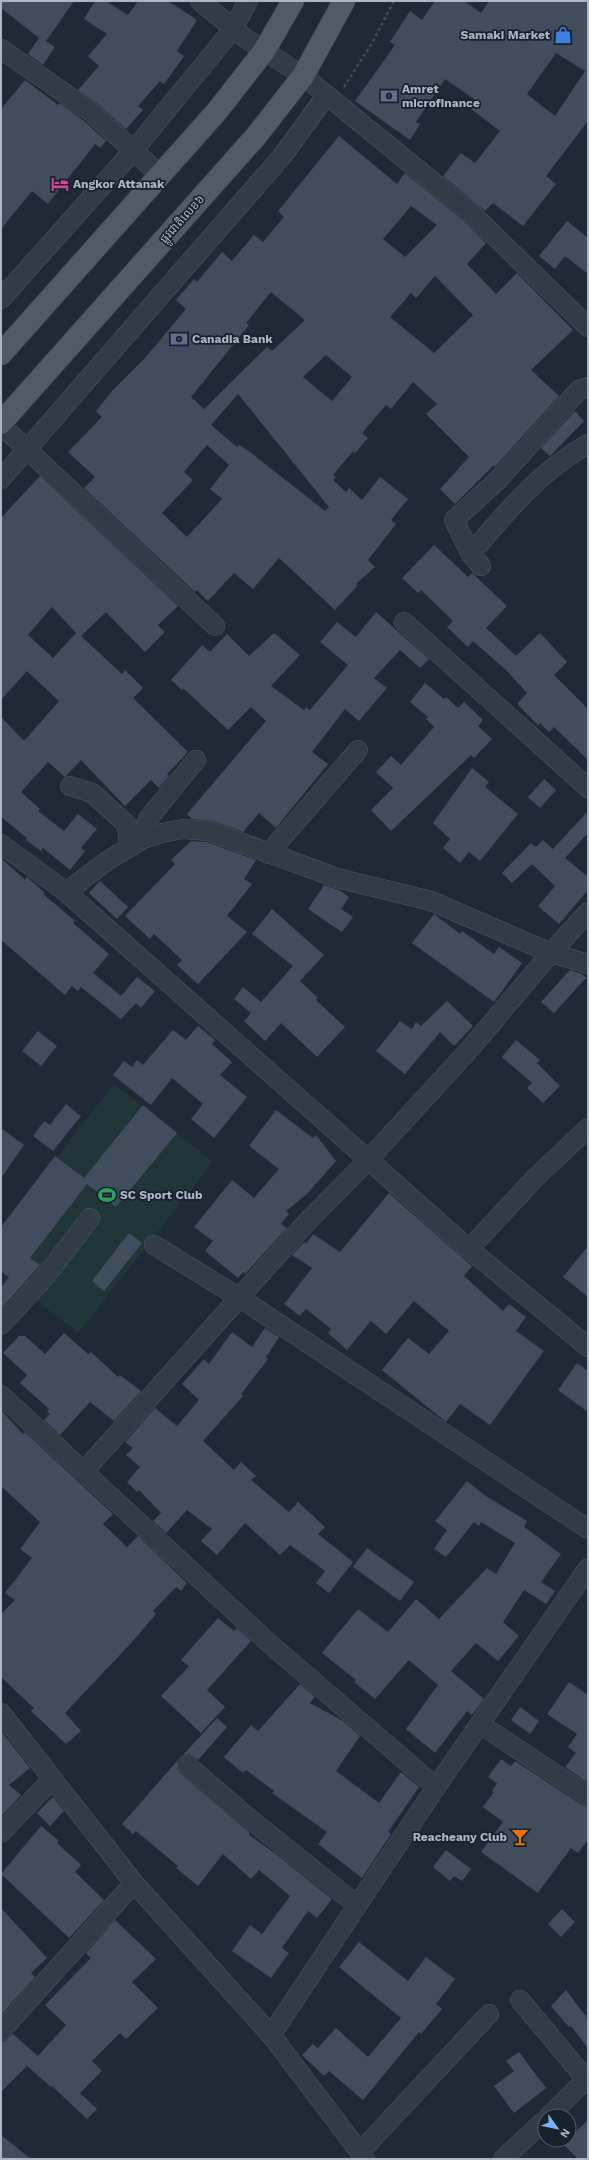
<svg xmlns="http://www.w3.org/2000/svg" width="589" height="2160" font-family="'Work Sans','Noto Sans Khmer',sans-serif">
	<style>
		.green { fill: #213638 }
		.building { fill: #3f4d5c; fill-rule: evenodd }
		.lines { fill: none; stroke-linecap: round; stroke-linejoin: round }
		.minor-casing { stroke: #4d5763; stroke-width: 20 }
		.major-casing { stroke: #3c4551; stroke-width: 23 }
		.path { stroke: #3b5253; stroke-width: 2.5; stroke-dasharray: 3 3; stroke-linecap: butt }
		.minor { stroke: #323c47; stroke-width: 19 }
		.major { stroke: #505b68; stroke-width: 22 }
		.labels { text-anchor: middle; stroke-width: 3.5; stroke-linejoin: round; paint-order: stroke }
		.poi-label { font-size: 12px; font-weight: bold; fill: #acb7c5; stroke: #18212c; text-anchor: start }
		.street-label { font-size: 12px; fill: #acb7c5; stroke: #18212c }
	</style>
	<rect width="100%" height="100%" fill="#1f2a37"/>
	<polygon class="green" points="114,1084 213,1162 78,1333 1,1273 1,1228"/>
	<g class="building">
		<polygon points="1,1 74,1 46,41 55,47 43,65 28,54 39,38 1,8"/>
		<polygon points="95,1 106,1 128,15 138,1 168,1 197,20 177,51 184,56 164,84 160,81 138,106 143,110 126,129 97,103 78,90 99,66 88,56 107,34 84,19"/>
		<path d="M435,1H464L481,13L489,1H588V121L546,176L556,184L523,226L493,203L485,211L443,176L461,153L475,163L500,131L471,109L477,101L445,79L416,122L420,124L410,140L355,101L395,45L390,42L410,11L422,20ZM556,53L585,71L555,116L527,94Z"/>
		<polygon points="25,80 58,105 60,103 83,120 106,141 100,148 95,144 48,204 32,191 1,229 1,109"/>
		<path d="M339,136L397,184L405,173L463,220L486,243L467,264L496,294L517,273L573,330L531,370L559,396L495,467L494,465L455,504L440,489L469,457L426,414L437,404L413,382L391,409L386,405L362,433L368,438L355,453L353,451L333,475L336,477L333,480L346,492L349,488L362,500L380,477L408,499L391,520L396,524L368,560L375,567L356,584L357,586L335,610L279,558L253,589L234,573L208,601L197,590L195,592L84,488L95,477L68,452L102,417L96,411L113,390L145,358L186,309L176,300L194,279L197,282L222,252L232,261L254,235L263,242L284,217L278,211ZM411,206L437,225L405,257L383,239ZM435,276L473,315L434,353L390,317L411,293L416,298ZM271,292L305,320L272,351L267,347L204,409L191,397L249,325L246,323ZM326,355L352,377L332,401L303,377ZM238,394L329,507L325,511L250,452L239,445L237,447L211,425ZM207,445L229,465L210,489L222,499L187,537L162,513L193,480L184,472Z"/>
		<polygon points="567,221 588,238 588,274 565,256 555,269 539,256"/>
		<polygon points="575,411 584,421 550,456 541,448"/>
		<path d="M40,476L178,606L158,625L165,632L145,652L106,612L81,636L122,674L125,670L143,688L133,698L188,752L167,774L169,776L159,788L151,780L125,806L81,760L65,777L48,762L21,792L40,809L38,811L64,831L78,814L97,829L81,848L85,851L70,870L43,848L41,851L26,840L27,838L1,817V717L24,741L59,701L27,671L1,700V518ZM52,607L76,633L53,658L28,635Z"/>
		<polygon points="434,545 468,577 472,573 507,606 486,628 516,656 540,633 567,662 554,675 588,709 588,760 554,727 549,732 540,723 538,725 517,704 527,693 507,671 473,641 468,647 447,627 453,621 421,590 418,593 402,578"/>
		<polygon points="376,612 429,659 420,668 400,650 374,678 387,688 359,721 345,709 312,752 328,764 276,828 259,813 243,832 213,821 192,819 187,814 266,721 251,707 228,730 184,689 182,690 171,680 202,645 210,652 227,634 249,656 274,633 300,655 271,686 304,710 306,707 310,710 348,665 320,642 337,622 356,637"/>
		<polygon points="425,683 444,699 446,697 458,708 464,702 483,720 478,726 492,739 474,758 471,755 391,831 371,810 393,788 376,772 391,756 401,765 434,727 426,719 428,717 410,702"/>
		<polygon points="472,768 489,782 485,787 518,814 480,861 469,852 460,863 443,848 450,839 433,823"/>
		<polygon points="544,779 556,790 540,808 528,797"/>
		<polygon points="588,811 588,833 565,858 588,877 588,890 559,924 538,906 555,886 532,864 512,883 502,873 531,843 536,847 543,840 553,849"/>
		<polygon points="191,841 207,842 256,860 244,879 252,884 227,916 247,932 198,984 177,965 182,960 154,934 150,939 125,916 175,864 171,860"/>
		<polygon points="1,858 25,880 27,877 45,893 43,894 75,921 73,923 109,954 93,973 121,996 137,977 155,991 141,1008 136,1003 121,1019 81,987 78,991 72,986 65,995 1,940"/>
		<polygon points="100,881 128,907 117,919 89,893"/>
		<polygon points="324,885 339,890 349,897 341,909 353,917 342,932 308,909"/>
		<polygon points="272,909 324,955 300,981 318,998 316,1000 345,1027 317,1057 281,1023 265,1041 244,1021 251,1013 234,999 243,987 261,1002 293,966 252,934"/>
		<polygon points="434,914 460,934 462,931 494,954 499,947 522,963 494,1002 412,943"/>
		<polygon points="570,970 582,974 586,978 554,1013 541,1002"/>
		<polygon points="447,1001 473,1026 454,1046 440,1032 405,1074 376,1051 400,1021 412,1029 416,1022 421,1026"/>
		<polygon points="198,1026 215,1040 212,1044 232,1062 220,1075 247,1097 214,1138 191,1119 203,1104 172,1078 151,1105 113,1075 124,1061 132,1067 137,1060 143,1065 173,1030 186,1040"/>
		<polygon points="38,1031 57,1046 41,1066 22,1051"/>
		<polygon points="516,1040 540,1060 537,1063 560,1086 543,1103 527,1088 532,1083 502,1057"/>
		<polygon points="66,1104 81,1116 53,1151 33,1136 44,1121 50,1125"/>
		<polygon points="143,1105 177,1133 116,1207 87,1184 30,1258 40,1265 1,1309 1,1288 9,1277 1,1271 1,1227 55,1156 84,1178"/>
		<polygon points="276,1110 313,1138 316,1135 336,1161 306,1195 286,1211 289,1214 281,1224 287,1228 245,1274 243,1272 238,1278 205,1251 213,1241 194,1227 232,1180 254,1198 279,1169 249,1146"/>
		<polygon points="1,1128 24,1145 1,1178"/>
		<polygon points="389,1193 472,1266 464,1276 503,1311 509,1304 526,1317 516,1331 544,1351 490,1425 460,1404 446,1422 382,1370 408,1338 429,1354 449,1331 414,1301 386,1334 371,1321 347,1350 328,1333 331,1329 306,1309 300,1316 284,1304 312,1268 292,1255 304,1242 306,1244 313,1234 340,1252"/>
		<polygon points="129,1233 142,1243 104,1291 92,1281"/>
		<polygon points="588,1246 588,1297 563,1277"/>
		<polygon points="265,1328 279,1337 266,1357 268,1359 241,1394 243,1396 203,1441 234,1470 241,1462 256,1476 251,1480 289,1512 298,1502 325,1527 318,1534 353,1562 329,1593 316,1583 325,1571 290,1545 280,1555 245,1523 217,1555 201,1541 212,1529 187,1510 166,1533 153,1521 161,1513 139,1490 137,1492 127,1482 140,1467 126,1455 133,1448 125,1442 155,1408 177,1426 199,1400 182,1384 204,1359 209,1364 232,1332 252,1347"/>
		<polygon points="64,1333 88,1354 91,1352 118,1377 120,1375 141,1391 114,1421 90,1402 60,1435 44,1420 50,1414 47,1411 49,1409 20,1383 27,1375 3,1353 19,1336 25,1336 45,1354"/>
		<polygon points="577,1363 588,1371 588,1412 558,1390"/>
		<polygon points="1,1410 23,1434 25,1432 113,1514 103,1524 127,1547 138,1536 187,1583 181,1591 176,1587 153,1611 156,1614 133,1641 65,1713 81,1731 66,1744 31,1711 34,1708 1,1677 1,1614 15,1600 5,1593 32,1558 20,1549 40,1522 1,1486"/>
		<polygon points="467,1481 486,1496 527,1521 524,1527 561,1554 541,1582 555,1591 546,1604 524,1590 503,1622 519,1636 498,1661 476,1643 451,1671 484,1699 472,1715 467,1711 435,1753 406,1729 438,1685 409,1660 375,1699 354,1682 356,1680 322,1653 358,1609 388,1632 416,1599 439,1619 487,1568 496,1574 515,1543 481,1522 479,1526 474,1522 446,1557 434,1549 447,1530 435,1521"/>
		<polygon points="367,1548 414,1582 400,1601 353,1567"/>
		<polygon points="218,1618 234,1631 237,1628 251,1641 207,1690 225,1707 201,1733 161,1696 189,1666 181,1660"/>
		<polygon points="569,1682 588,1695 588,1783 565,1767 576,1753 568,1747 577,1734 547,1714"/>
		<polygon points="300,1684 315,1697 310,1703 343,1721 360,1736 336,1771 379,1803 401,1772 419,1787 388,1832 391,1834 362,1878 318,1844 327,1832 272,1793 274,1791 246,1770 243,1773 224,1757 251,1725 258,1731"/>
		<polygon points="520,1707 539,1721 530,1734 511,1720"/>
		<polygon points="217,1718 227,1727 198,1760 189,1754 183,1755"/>
		<polygon points="1,1731 30,1768 9,1785 21,1795 1,1817"/>
		<polygon points="501,1759 511,1766 515,1761 582,1805 588,1807 588,1840 578,1853 571,1848 538,1893 481,1852 503,1822 483,1807 494,1792 492,1791 497,1783 488,1777"/>
		<polygon points="177,1761 177,1768 180,1773 250,1833 249,1835 276,1854 332,1899 317,1918 308,1911 282,1948 289,1953 271,1978 232,1951 250,1925 262,1934 290,1896 259,1870 251,1879 223,1854 198,1886 176,1868 178,1866 136,1831 133,1834 122,1824"/>
		<polygon points="53,1797 64,1811 50,1826 37,1813"/>
		<polygon points="41,1826 59,1841 57,1843 81,1865 75,1872 104,1900 69,1938 1,1874"/>
		<polygon points="446,1850 471,1869 462,1881 454,1876 450,1881 433,1867"/>
		<polygon points="1,1908 47,1958 31,1973 35,1977 1,2015"/>
		<polygon points="562,1909 575,1922 561,1937 548,1924"/>
		<polygon points="115,1920 156,1959 132,1982 158,2008 126,2039 120,2033 92,2061 102,2071 80,2093 97,2109 87,2119 52,2086 51,2087 27,2066 1,2092 1,2042 5,2041 13,2034 38,2056 66,2025 45,2005 91,1958 86,1953"/>
		<polygon points="359,1942 408,1981 426,1957 455,1979 436,2004 442,2009 421,2034 419,2032 363,2100 329,2071 324,2076 302,2055 313,2044 318,2048 336,2028 368,2057 401,2018 339,1967"/>
		<polygon points="566,1990 588,2019 588,2048 571,2026 569,2027 551,2006"/>
		<polygon points="519,2052 546,2088 514,2113 494,2086 514,2071 506,2061"/>
		<polygon points="588,2120 588,2159 578,2159 563,2144"/>
		<polygon points="1,2135 31,2159 1,2159"/>
	</g>
	<g class="lines">
		<g class="minor-casing">
			<g id="minor">
				<polyline points="200,1 245,38 303,76 470,212 588,327"/>
				<polyline points="1,49 90,111 160,175"/>
				<polyline points="1,299 133,151 233,29 248,1"/>
				<polyline points="1,425 215,626"/>
				<polyline points="1,479 283,155 326,96"/>
				<path d="M471,554C506,512 540,471 588,444"/>
				<polyline points="481,566 471,554 454,520 498,480 579,390 588,387"/>
				<polyline points="404,622 588,788"/>
				<polyline points="70,786 92,793 120,818 127,825 129,846"/>
				<polyline points="139,841 148,819 196,760"/>
				<polyline points="1,844 66,892 469,1249 588,1347"/>
				<polyline points="268,854 358,750"/>
				<polyline points="66,892 107,861 143,839 162,833 183,829 209,831 337,878 431,901 551,953 588,964"/>
				<polyline points="154,1245 240,1298 588,1529"/>
				<polyline points="469,1249 535,1178 588,1128"/>
				<polyline points="1,1325 45,1277 90,1218"/>
				<polyline points="1,1395 270,1644 436,1787"/>
				<polyline points="84,1471 307,1222 369,1159 468,1051 551,953 588,912"/>
				<polyline points="1,1713 134,1883 271,2035 365,2159"/>
				<polyline points="480,1724 588,1796"/>
				<polyline points="187,1765 244,1814 357,1905"/>
				<polyline points="1,1833 52,1779"/>
				<polyline points="520,2000 586,2079"/>
				<polyline points="1,2031 134,1883"/>
				<polyline points="271,2035 436,1787 588,1568"/>
				<polyline points="549,2116 588,2077"/>
				<polyline points="360,2152 489,2014"/>
				<polyline points="503,2159 545,2120"/>
			</g>
		</g>
		<g class="major-casing">
			<g id="major">
				<polyline points="1,354 218,110 264,51 293,1"/>
				<polyline points="1,423 257,135 303,76 344,1"/>
			</g>
		</g>
		<polyline class="path" points="344,87 372,43 394,1"/>
		<use href="#minor" class="minor"/>
		<use href="#major" class="major"/>
	</g>
	<defs>
		<g id="shop-bare" transform="scale(1.38)"><path d="M-5-2.5h2.3a2.7 3.5 0 0 1 5.4 0H5L5.5 6h-11ZM-1.5-2.5h3a1.5 2.3 0 0 0-3 0Z" fill="#3f7fe0" stroke="#18212c" stroke-width="2.5" paint-order="stroke"/></g>
		<g id="bank-bare" transform="scale(1.38)"><path d="M-6-4H6V4H-6ZM0-2.3a2.3 2.3 0 1 0 0 4.6a2.3 2.3 0 1 0 0-4.6Z" fill="#5c6f8a" stroke="#18212c" stroke-width="2.5" paint-order="stroke"/></g>
		<g id="hotel-bare" transform="scale(1.38)"><path d="M-6-4.5h1.5V1H6V5H4.5V3h-9V5H-6ZM-4 0a1.8 1.8 0 1 1 3.6 0ZM.5 0V-2.5h3Q6-2.5 6 0Z" fill="#d1479c" stroke="#18212c" stroke-width="2.5" paint-order="stroke"/></g>
		<g id="stadium-bare" transform="scale(1.38)"><path d="M0-5a6.5 5 0 1 0 0 10a6.5 5 0 1 0 0-10ZM-3.5-1.8h7v3.6h-7Z" fill="#2e9e5b" stroke="#18212c" stroke-width="2.5" paint-order="stroke"/></g>
		<g id="bar-bare" transform="scale(1.38)"><path d="M-6-5H6L.8 .8V4.5H3.5V6h-7V4.5H-.8V.8Z" fill="#e8710a" stroke="#18212c" stroke-width="2.5" paint-order="stroke"/></g>
	</defs>
	<g fill-rule="evenodd">
		<use href="#shop-bare" x="563" y="35"/>
		<use href="#bank-bare" x="389" y="96"/>
		<use href="#hotel-bare" x="60" y="184"/>
		<use href="#bank-bare" x="179" y="339"/>
		<use href="#stadium-bare" x="107" y="1195"/>
		<use href="#bar-bare" x="520" y="1837"/>
	</g>
	<g class="labels">
		<g class="poi-label">
			<text x="550" y="39" text-anchor="end">Samaki Market</text>
			<text x="402" y="93">Amret<tspan x="402" dy="14">microfinance</tspan></text>
			<text x="73" y="188">Angkor Attanak</text>
			<text x="192" y="343">Canadia Bank</text>
			<text x="120" y="1199">SC Sport Club</text>
			<text x="507" y="1841" text-anchor="end">Reacheany Club</text>
		</g>
		<g class="street-label">
			<text transform="translate(182 219) rotate(-48)" y="4">ផ្លូវជាតិលេខ៦</text>
		</g>
	</g>
	<rect width="589" height="2160" fill="none" stroke="#acb7c5" stroke-width="4"/>
	<g transform="translate(557 2128) rotate(123)"><circle r="19" fill="#18212c" stroke="#535d69"/>
	<path d="M0-3L7 15L0 10L-7 15Z" fill="#7ab2fb"/>
	<text y="-6" font-size="11" font-weight="bold" text-anchor="middle" fill="#acb7c5">N</text>
	</g>
</svg>
